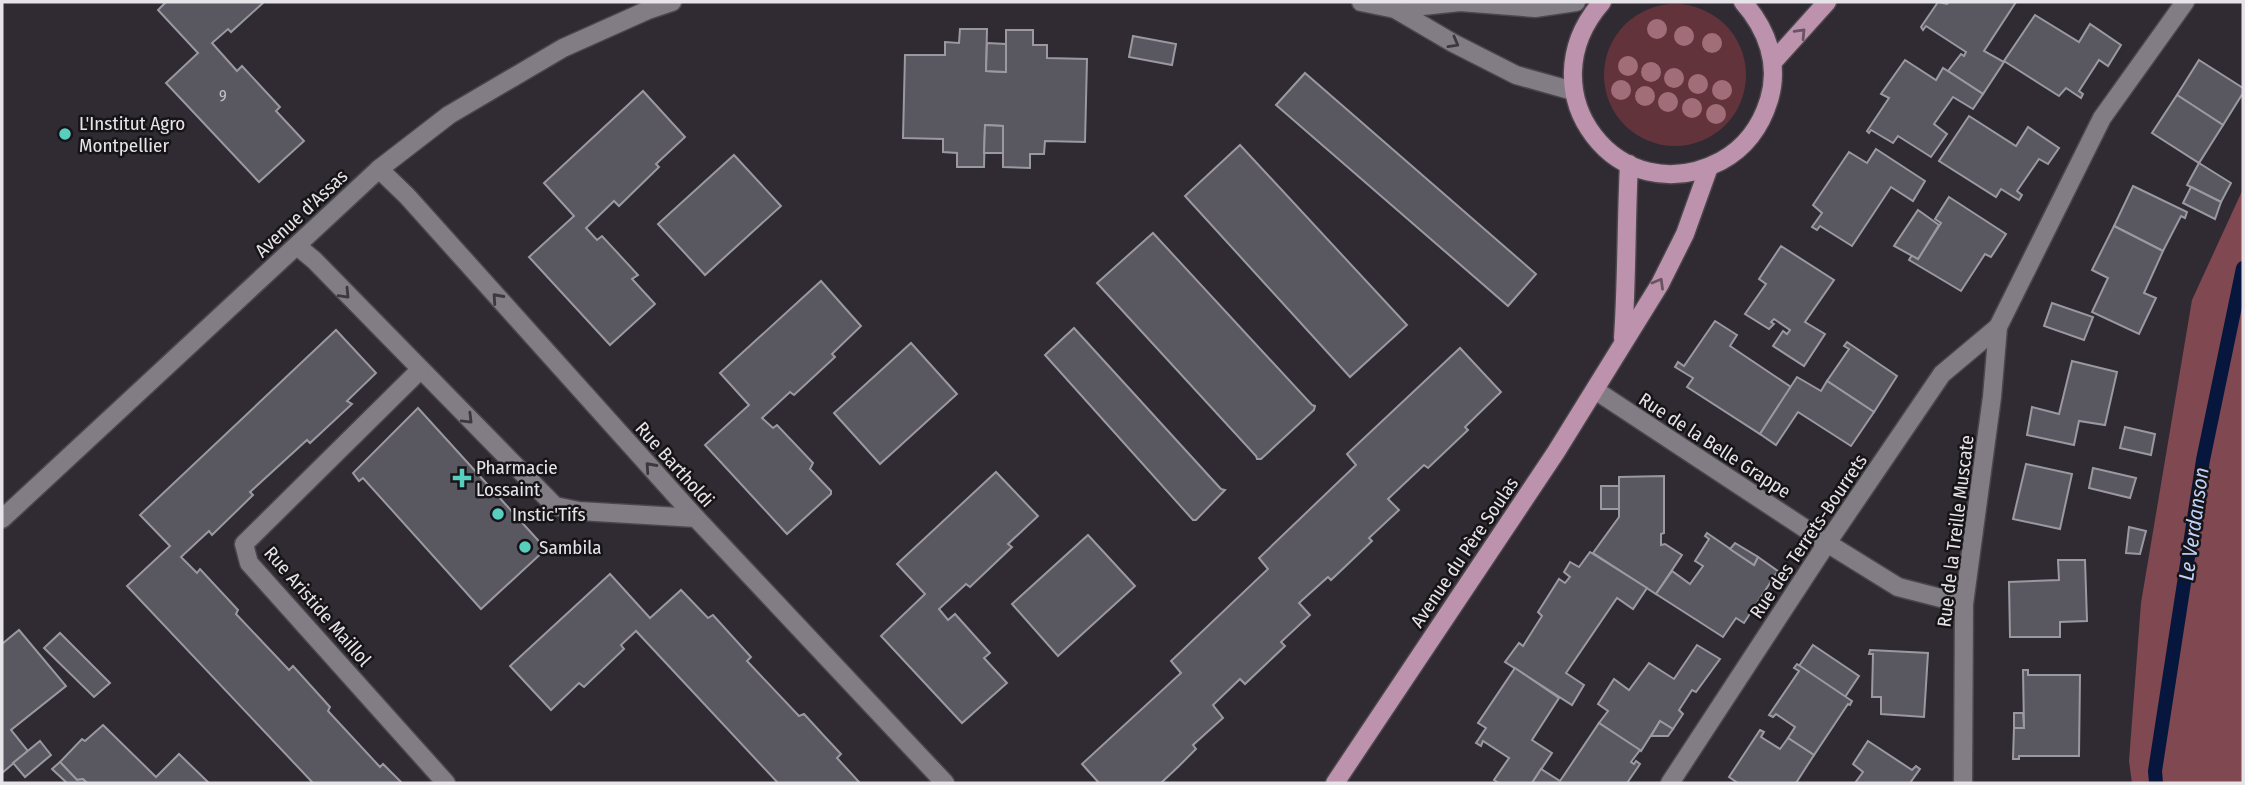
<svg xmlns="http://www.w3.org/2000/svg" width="2245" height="785" font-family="'Fira Sans Condensed',sans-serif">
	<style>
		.green { fill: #63333c }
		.forest { fill: #804851 }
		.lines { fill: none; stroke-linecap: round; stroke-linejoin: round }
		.stream { stroke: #06163c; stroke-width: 14 }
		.building { fill: #595861; stroke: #9a99a2; stroke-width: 2 }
		.minor-casing { stroke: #4a464c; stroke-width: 21 }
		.major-casing { stroke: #4a464c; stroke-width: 21 }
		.minor { stroke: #827c84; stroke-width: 18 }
		.major { stroke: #bd92ad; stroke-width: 18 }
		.tree { fill: #a06d78 }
		.oneway { stroke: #6a5362 }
		.oneway2 { stroke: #3c383d }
		.poi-dot { fill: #58cebf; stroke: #171417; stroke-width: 2.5 }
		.labels { text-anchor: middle; stroke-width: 5; stroke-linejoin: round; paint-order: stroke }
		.number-label { font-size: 16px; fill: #c4c1c7 }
		.poi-label { font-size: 19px; fill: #e7e4e9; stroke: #171417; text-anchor: start }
		.street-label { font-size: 19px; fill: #e7e4e9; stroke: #171417 }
		.water-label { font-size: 21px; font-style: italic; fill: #bdd3fe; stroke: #171417 }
	</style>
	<rect width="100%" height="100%" fill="#302b32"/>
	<circle class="green" cx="1675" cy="75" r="71"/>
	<polygon class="forest" points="2243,189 2243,783 2132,783 2129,761 2141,603 2192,300"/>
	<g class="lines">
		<polyline class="stream" points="2156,783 2155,771 2203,460 2243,268"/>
	</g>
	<g class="building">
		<polygon points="166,2 264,2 231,32 228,29 212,43 237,71 242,66 280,107 276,111 304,141 259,182 166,83 198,53 158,10"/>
		<polygon points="1938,2 1947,4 1949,2 2016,2 1984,51 2004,62 1983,94 1948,71 1961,54 1964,56 1966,52 1926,26 1923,30 1921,27"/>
		<polygon points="2035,15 2079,42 2090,24 2121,45 2108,66 2099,60 2079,91 2083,94 2081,98 2066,88 2059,96 2004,61"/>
		<polygon points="960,29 987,29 986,71 1006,72 1006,30 1033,30 1033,45 1047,45 1047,58 1087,59 1085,142 1045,141 1044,154 1030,154 1030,168 1003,167 1003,126 985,125 984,167 957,167 957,153 943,152 943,139 903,138 905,55 945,55 945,42 959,43"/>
		<polygon points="1133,36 1176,44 1172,65 1129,57"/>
		<polygon points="987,43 1006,44 1006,72 986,71"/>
		<polygon points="1905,60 1936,80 1943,68 1983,94 1973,109 1953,97 1934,124 1947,134 1931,157 1898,136 1893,143 1871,130 1869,133 1867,131 1889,98 1881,94"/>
		<polygon points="2199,60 2243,88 2243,93 2223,125 2177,95"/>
		<polygon points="1305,73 1536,274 1508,306 1276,105"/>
		<polygon points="643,91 685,137 656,164 659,167 619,206 614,201 586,228 597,240 602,236 638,275 632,279 655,304 610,345 529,257 574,216 544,183"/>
		<polygon points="2177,95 2223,125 2199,163 2152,133"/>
		<polygon points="1969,116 2016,146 2028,127 2059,148 2048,164 2039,159 2017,191 2022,195 2019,200 2001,189 1996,197 1939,161"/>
		<polygon points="985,125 1003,126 1003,153 984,153"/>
		<polygon points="1240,145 1407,325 1350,377 1185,196"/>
		<polygon points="1876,149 1925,181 1913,201 1891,187 1852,246 1820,226 1817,230 1812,227 1822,213 1813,205 1849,152 1867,163"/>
		<polygon points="734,155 781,206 705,275 658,224"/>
		<polygon points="2199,163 2231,183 2221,202 2187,185"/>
		<polygon points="2133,186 2187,212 2185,218 2181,216 2163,251 2114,226"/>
		<polygon points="2191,187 2221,202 2215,219 2183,203"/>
		<polygon points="1949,197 2006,234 1991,257 1985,254 1961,291 1909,260 1912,255 1918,259 1941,223 1935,219"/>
		<polygon points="1918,210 1939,225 1918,259 1894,246"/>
		<polygon points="2114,226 2163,251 2144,293 2156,298 2139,334 2092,312 2108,278 2092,270"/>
		<polygon points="1153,233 1312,405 1315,406 1314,410 1261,459 1257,459 1256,456 1097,283"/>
		<polygon points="1781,246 1834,280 1805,322 1825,334 1804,366 1773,346 1783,331 1787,334 1790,330 1774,319 1771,322 1774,324 1769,329 1745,314 1766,284 1759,279"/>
		<polygon points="821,281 861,326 832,354 835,357 794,395 790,392 762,418 773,428 777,425 813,463 810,469 831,491 831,494 787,534 705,445 749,405 720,373"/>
		<polygon points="2052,303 2093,317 2084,340 2044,326"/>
		<polygon points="1715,321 1737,335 1730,346 1791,387 1760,434 1687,387 1693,378 1675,367 1678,362 1684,366"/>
		<polygon points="1074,328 1221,489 1225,490 1196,520 1193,520 1045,355"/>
		<polygon points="336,330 376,373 347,401 352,404 310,443 307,440 250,492 253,495 212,535 209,531 181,557 197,573 200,569 238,610 236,614 289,670 293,666 330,707 328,711 380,767 383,764 402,783 313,783 127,586 170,546 140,515"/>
		<polygon points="1847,342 1897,376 1874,412 1827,381 1849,349 1844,346"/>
		<polygon points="911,343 957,394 880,464 834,413"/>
		<polygon points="1460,348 1501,392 1465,427 1468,430 1428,468 1424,465 1388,499 1399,510 1369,538 1372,541 1350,562 1331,580 1328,577 1299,603 1310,615 1281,642 1285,646 1245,684 1240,679 1213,705 1223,718 1193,745 1196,749 1179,766 1161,783 1099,783 1082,764 1181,673 1171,661 1268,569 1259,558 1356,465 1347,454"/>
		<polygon points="2072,361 2117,372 2105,425 2079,421 2074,445 2027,435 2032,407 2059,414"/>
		<polygon points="1797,377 1821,391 1827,381 1874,412 1851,446 1798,412 1776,445 1760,434"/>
		<polygon points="418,408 546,549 481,609 363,478 359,481 353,473"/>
		<polygon points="2125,427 2155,434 2151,455 2120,448"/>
		<polygon points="2026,464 2072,474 2060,529 2013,519"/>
		<polygon points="2093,468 2136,478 2130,498 2089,488"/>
		<polygon points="996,472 1038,516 1008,544 1012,547 970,587 966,584 939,609 948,620 955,614 990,653 984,658 1007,683 962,723 881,636 925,594 897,564"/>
		<polygon points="1664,476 1664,533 1661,534 1661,545 1665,544 1682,555 1656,594 1593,553 1619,517 1619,477"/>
		<rect x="1601" y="486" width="18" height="23"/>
		<polygon points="2129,527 2146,531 2140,554 2126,553"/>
		<polygon points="1707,533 1754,565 1758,557 1782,574 1780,577 1776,574 1744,623 1736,618 1723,637 1656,594 1672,571 1690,584 1703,566 1695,561 1709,539 1705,536"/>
		<polygon points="1088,535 1135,586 1058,656 1012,604"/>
		<polygon points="1735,543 1758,557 1754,565 1730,549"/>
		<polygon points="1590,552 1647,588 1633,609 1617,598 1566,673 1584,685 1572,705 1505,662 1519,643 1523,646 1542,616 1538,612 1559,579 1565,583 1570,577 1564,572 1570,562 1579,567"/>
		<polygon points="2058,560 2085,560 2087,621 2060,622 2060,637 2010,637 2009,582 2059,580"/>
		<polygon points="610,574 650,618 681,590 708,618 713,615 751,657 747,661 799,716 804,714 826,738 841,754 837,758 860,783 778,783 636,631 621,645 624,649 584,687 579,683 551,710 510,666"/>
		<polygon points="19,630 66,686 11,730 28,751 2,773 2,644"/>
		<polygon points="60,633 110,683 94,697 44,648"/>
		<polygon points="1697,645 1720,659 1696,692 1692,690 1679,710 1683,714 1673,729 1660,721 1641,751 1599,723 1608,711 1598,704 1614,679 1629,690 1649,663 1674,679"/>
		<polygon points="1813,645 1859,676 1845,697 1799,666"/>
		<polygon points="1870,650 1928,653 1924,717 1881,714 1881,697 1872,697 1873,654 1869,654"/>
		<polygon points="1797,664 1852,701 1850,705 1848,704 1814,755 1788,738 1795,727 1776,714 1773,717 1769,715 1799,671 1794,668"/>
		<polygon points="1515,668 1559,698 1532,740 1552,753 1532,783 1499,783 1494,780 1509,758 1483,741 1481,746 1476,743 1486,728 1478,723"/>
		<polygon points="2023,670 2028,670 2028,675 2080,675 2079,756 2019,756 2019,759 2013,759 2014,728 2024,728"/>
		<polygon points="2014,713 2023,713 2024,728 2014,728"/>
		<polygon points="1660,721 1673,729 1668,736 1651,736"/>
		<polygon points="1599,723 1640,750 1631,762 1634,764 1636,761 1640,764 1627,783 1532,783 1541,769 1560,781"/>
		<polygon points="103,725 156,777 179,754 209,783 87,783 83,779 77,780 60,762 82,739 85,741"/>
		<polygon points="1760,730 1764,732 1761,737 1780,749 1788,738 1814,755 1796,783 1738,783 1729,777"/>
		<polygon points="40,741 51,755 25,777 13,763"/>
		<polygon points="1868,741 1912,770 1916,766 1920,769 1910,783 1855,783 1863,772 1853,764"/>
		<polygon points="60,762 77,780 83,779 87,783 67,783 52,769"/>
	</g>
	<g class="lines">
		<g class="minor-casing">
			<g id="minor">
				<polyline points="1361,2 1395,9 1460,2 1535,8 1576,2"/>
				<polyline points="1395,9 1453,43 1516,75 1573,91"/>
				<polyline points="379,169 407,196 696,518 945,783"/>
				<polyline points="297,246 314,260 555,506 579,511 696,518"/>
				<polyline points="420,370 244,544 249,563 446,783"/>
				<polyline points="1595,390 1827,543 1898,587 1964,604"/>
				<polyline points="2,519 379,169 449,115 563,48 648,10 672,2"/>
				<polyline points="1670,783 1827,543 1942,374 1998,327"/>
				<polyline points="1963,783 1964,604 1992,397 1998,327 2102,118 2185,2"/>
			</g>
		</g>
		<g class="major-casing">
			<g id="major">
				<path d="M1602,2C1523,92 1619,215 1721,161C1745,148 1761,126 1769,100C1780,64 1767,29 1743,2"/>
				<polyline points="1773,62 1827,2"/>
				<path d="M1623,338C1627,280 1626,222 1629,164"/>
				<polyline points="1335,783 1556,452 1660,284 1685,234 1709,167"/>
			</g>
		</g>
		<use href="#minor" class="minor"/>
		<use href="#major" class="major"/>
	</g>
	<g class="tree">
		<circle cx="1657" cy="29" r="10"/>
		<circle cx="1684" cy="36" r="10"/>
		<circle cx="1712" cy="43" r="10"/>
		<circle cx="1628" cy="66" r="10"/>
		<circle cx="1651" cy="72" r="10"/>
		<circle cx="1674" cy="78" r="10"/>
		<circle cx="1698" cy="84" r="10"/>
		<circle cx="1621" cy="90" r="10"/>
		<circle cx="1722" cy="90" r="10"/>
		<circle cx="1645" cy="96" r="10"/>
		<circle cx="1668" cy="102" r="10"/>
		<circle cx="1692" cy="108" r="10"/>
		<circle cx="1716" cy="114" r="10"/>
	</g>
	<defs><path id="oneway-chevron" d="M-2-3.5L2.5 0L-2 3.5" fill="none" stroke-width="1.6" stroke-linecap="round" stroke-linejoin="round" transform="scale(1.75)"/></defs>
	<g class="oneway">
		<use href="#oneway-chevron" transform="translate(1801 33) rotate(-47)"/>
		<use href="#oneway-chevron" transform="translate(1659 283) rotate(-60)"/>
	</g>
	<g class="oneway2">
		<use href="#oneway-chevron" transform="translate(1454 43) rotate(29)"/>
		<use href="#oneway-chevron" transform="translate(345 294) rotate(46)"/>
		<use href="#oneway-chevron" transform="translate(497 298) rotate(-132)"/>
		<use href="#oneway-chevron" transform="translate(468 419) rotate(45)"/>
		<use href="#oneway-chevron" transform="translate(650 467) rotate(-132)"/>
	</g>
	<g class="poi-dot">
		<circle cx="65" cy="134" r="7"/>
		<path d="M458.5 467.5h7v7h7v7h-7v7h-7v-7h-7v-7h7z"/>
		<circle cx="498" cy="514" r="7"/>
		<circle cx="525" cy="547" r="7"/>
	</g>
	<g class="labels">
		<g class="number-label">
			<text x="223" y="101">9</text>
		</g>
		<g class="poi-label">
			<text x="79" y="130">L'Institut Agro<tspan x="79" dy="22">Montpellier</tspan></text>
			<text x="476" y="474">Pharmacie<tspan x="476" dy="22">Lossaint</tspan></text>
			<text x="512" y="521">Instic'Tifs</text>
			<text x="539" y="554">Sambila</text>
		</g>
		<g class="street-label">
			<text transform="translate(301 213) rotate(-43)" y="7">Avenue d'Assas</text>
			<text transform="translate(1715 445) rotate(33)" y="7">Rue de la Belle Grappe</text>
			<text transform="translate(675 464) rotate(48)" y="7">Rue Bartholdi</text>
			<text transform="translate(1955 531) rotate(-83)" y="7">Rue de la Treille Muscate</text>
			<text transform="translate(1808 536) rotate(-56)" y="7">Rue des Terrets-Bourrets</text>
			<text transform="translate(1464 552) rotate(-56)" y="7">Avenue du Père Soulas</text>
			<text transform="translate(318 606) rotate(49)" y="7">Rue Aristide Maillol</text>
		</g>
		<g class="water-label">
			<text transform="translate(2194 524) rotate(-82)" y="7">Le Verdanson</text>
		</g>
	</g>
	<rect width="2245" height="785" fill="none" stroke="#e7e4e9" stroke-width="7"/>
</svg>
